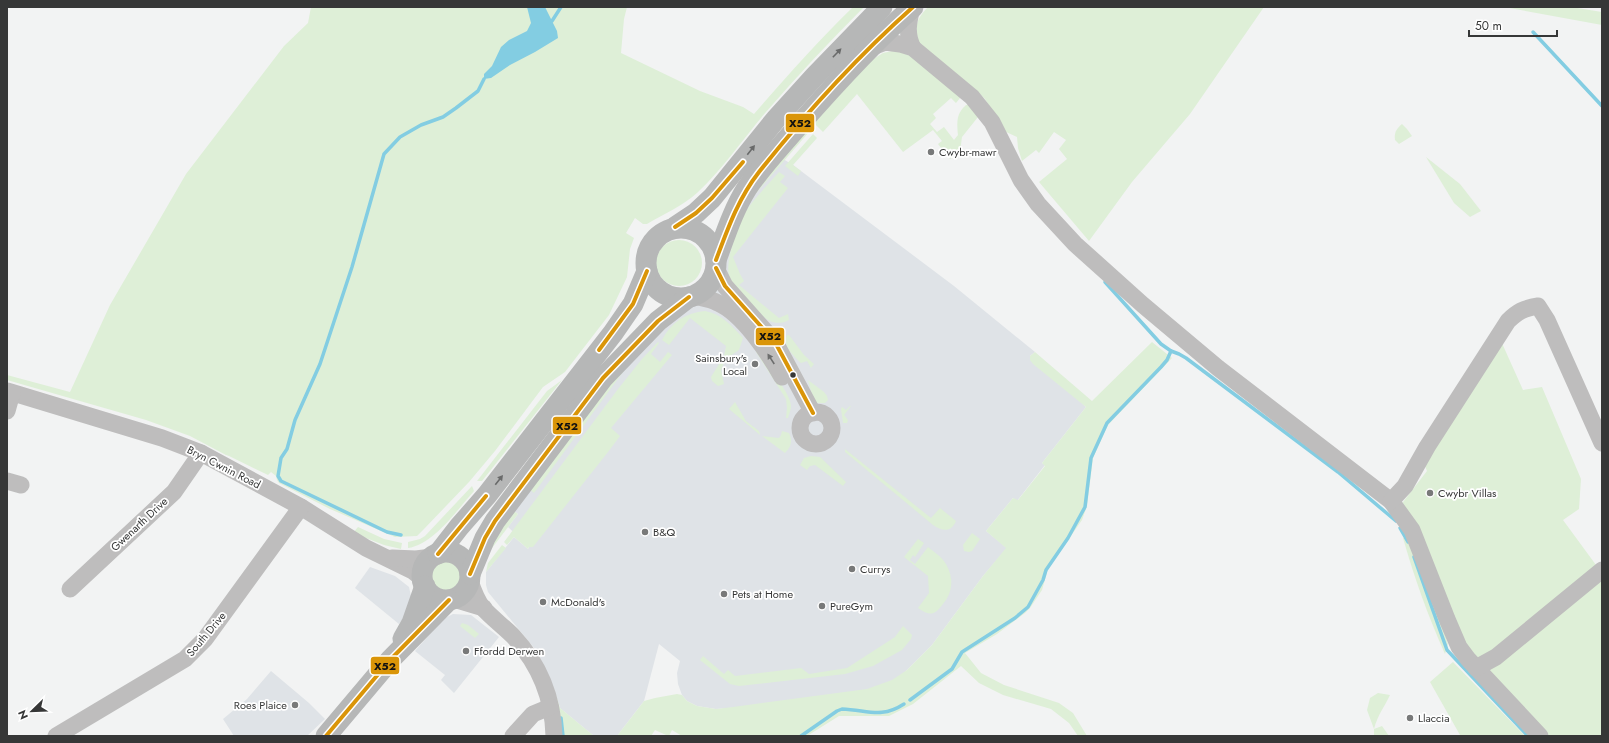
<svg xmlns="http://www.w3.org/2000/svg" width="1609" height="743" font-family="Jost,sans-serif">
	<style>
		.built { fill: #dfe3e7 }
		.green { fill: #deefd7 }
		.water { fill: #83cde2 }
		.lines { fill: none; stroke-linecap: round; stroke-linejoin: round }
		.stream { stroke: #83cde2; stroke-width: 3.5 }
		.minor { stroke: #bebdbd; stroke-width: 17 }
		.major { stroke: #b6b7b7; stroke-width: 21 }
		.bus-1-casing { stroke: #fff; stroke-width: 7 }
		.bus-1 { stroke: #da9508; stroke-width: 4 }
		.oneway { fill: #696a6a }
		.oneway2 { fill: #6c6d6d }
		.poi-dot { fill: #787979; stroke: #fff; stroke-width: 1.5 }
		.bus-dot { fill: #363737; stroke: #fff; stroke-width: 1.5 }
		.labels { text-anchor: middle; stroke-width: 3.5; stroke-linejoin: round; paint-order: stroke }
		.poi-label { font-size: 11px; fill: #363737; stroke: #fff; text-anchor: start }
		.street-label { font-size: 11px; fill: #363737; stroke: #fff }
		.line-badge { stroke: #fff; stroke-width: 1.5 }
		.pale-badge-label { font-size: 11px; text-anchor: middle; font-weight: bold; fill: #111 }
	</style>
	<rect width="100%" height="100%" fill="#f2f3f3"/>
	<g class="built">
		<polygon points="775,154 793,165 954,286 1035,352 1030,356 1086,407 1042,463 1045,465 1017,501 1013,498 986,531 1007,548 983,576 932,645 882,695 716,709 697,706 687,701 682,695 678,684 677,673 680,661 659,644 644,701 617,736 594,736 560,708 554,689 535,649 488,592 486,585 486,572 514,537 528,549 529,547 508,527 518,514 511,509 603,378 689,297 705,289 712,280 716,256"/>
		<polygon points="370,567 395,576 409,587 411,596 406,614 399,624 355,588"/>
		<polygon points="453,614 471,615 499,637 454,693 441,680 445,675 415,651 443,619"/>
		<polygon points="271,671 309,703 325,719 307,736 234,736 223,719 247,699"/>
	</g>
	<g class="green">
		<path d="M311,7H627L624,19L621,53L700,91L743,107L754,114C786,77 818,41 853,7H864C830,41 797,76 766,112C743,139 723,169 697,193C682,206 664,214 647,224H643L635,218L626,233L634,238L630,249L627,277L609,315L565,372L543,387L495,451L469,482L424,529L417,536L395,537L330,509L279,483L277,480L276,476L271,472L268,475L229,456L226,455L190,436L146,420L7,380V375L70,392L110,305L186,174L284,46L308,23Z"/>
		<path d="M928,7H1264L1190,114L1132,182L1089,241L1039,182L1067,159L1059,149L1066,140L1054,132L1039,153L1036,150L1022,161L1018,148L1017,137L1004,131L985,99L975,89L918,42C916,24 915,21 928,7Z"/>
		<polygon points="1504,7 1571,7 1602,12 1602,25"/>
		<path d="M897,50L911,56L961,96L960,98L956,103L951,98L933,114L936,118L930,124L937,132L944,127L954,140L958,135C957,122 956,114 966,105H969L978,117L962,137L960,151L950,159L938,144L942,141L933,130L903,152L857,94L823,132L812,121L867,63L883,53Z"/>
		<path d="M1402,124L1407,129L1412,136L1399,144L1395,140C1394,133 1396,129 1402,124Z"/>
		<polygon points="805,128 809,132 744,207"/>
		<polygon points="813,134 817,138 793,165 801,171 798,176 785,166"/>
		<polygon points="1426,157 1460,184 1481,211 1470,217 1454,203"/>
		<path d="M779,172L785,176L780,182L788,188L733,257L740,274L744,281L739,285L779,318L788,314L789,320C778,326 767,322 760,313C749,302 734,291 729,276C725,261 737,228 744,214C753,199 768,185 779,172Z"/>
		<circle cx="679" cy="263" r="23"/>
		<path d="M705,311C722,314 732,326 743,338L739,350L727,358L723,365L721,370L724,384L718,386L712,381L711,377L724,356L726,346L690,318L669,345L662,340C671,322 686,313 705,311Z"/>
		<path d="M787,335H789L804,355L814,364L811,368L807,361L801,363C794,356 782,346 787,335Z"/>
		<polygon points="1501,341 1523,390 1542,387 1581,479 1579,509 1563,520 1596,565 1478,662 1465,645 1400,506 1427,471 1424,464"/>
		<polygon points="658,342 659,343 651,354 660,362 668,352 672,355 611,428 620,436 608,452 533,547 529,547 528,549 514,537 507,545 504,542 618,389 642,359"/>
		<polygon points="1152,342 1172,358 1108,425 1093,458 1087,506 1082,520 1048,569 1042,590 1030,608 1025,613 997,634 965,653 981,673 1004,685 1059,703 1073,713 1087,736 1078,736 1069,723 1051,709 1003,695 979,683 961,666 913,704 889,716 839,716 807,736 682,736 672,730 669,736 665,736 666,735 655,730 651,736 617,736 644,701 655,698 677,694 682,695 687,701 697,706 716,709 733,707 867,689 892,680 907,670 932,645 983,576 1006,548 986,531 1013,498 1018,500 1045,466 1042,463 1086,407 1033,364 1030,360 1030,356 1035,352 1092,401"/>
		<path d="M756,350C764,361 791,393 791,406C791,410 789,414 788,418H786L787,408L786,399L756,352Z"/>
		<polygon points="634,357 534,493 527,487 590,406"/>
		<polygon points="562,380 482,481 477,481 547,391"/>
		<polygon points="808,380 824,392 827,396 828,400 825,403 817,403 813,398"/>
		<polygon points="735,402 746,421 759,431 760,435 729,409"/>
		<polygon points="850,406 851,406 844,415 848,420 847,423 843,423 841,409 842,407 846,410"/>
		<path d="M782,431L789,433C793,441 791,447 785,453L762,436L779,438L781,435Z"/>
		<path d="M845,449L931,518L940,508L956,521C951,533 942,531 933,525L845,452Z"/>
		<polygon points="811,456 820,457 846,482 843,486 815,465 810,466 807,470 800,465 804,458"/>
		<path d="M472,486L474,491C458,509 433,545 408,548V542L420,539L425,536Z"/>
		<polygon points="511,509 518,514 486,556"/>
		<polygon points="358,527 384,539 402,543 401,549 384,545 353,533"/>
		<polygon points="972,533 980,539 972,551 969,552 964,551 963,545"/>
		<path d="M1409,537L1442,624L1448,644L1445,654C1428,616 1414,577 1403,538Z"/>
		<path d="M918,539L924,543L915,557L913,555L910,560L915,564L928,547C934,552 942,557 946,564C954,578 953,592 943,604C934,616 930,616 918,608L929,593L928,576L904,557Z"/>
		<polygon points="502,545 506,548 486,572 488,563"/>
		<circle cx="446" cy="575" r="15"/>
		<polygon points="1602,575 1602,736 1548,736 1486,670"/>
		<polygon points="462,623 468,625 479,634 475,638 460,626"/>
		<polygon points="903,626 912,635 911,639 902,650 873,666 845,674 739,686 730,684 700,660 703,656 724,674 728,670 735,676 801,668 809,674 847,668 895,637"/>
		<polygon points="1453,662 1525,736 1459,736 1460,735 1430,682"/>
		<polygon points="554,689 560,708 594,736 560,736"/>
		<path d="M1378,693L1390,695C1384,708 1378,714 1374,729L1382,726L1389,736H1374V729L1367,710L1370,698Z"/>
	</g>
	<polygon class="water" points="527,7 545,7 557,31 558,38 535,52 510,65 491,78 484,79 484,74 492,66 501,47 509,40 527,31 531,23"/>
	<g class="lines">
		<g class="stream">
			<polyline points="552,21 561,7"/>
			<polyline points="1533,32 1602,106"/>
			<polyline points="1105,282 1161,344 1171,351"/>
			<polyline points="1400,528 1408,542"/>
			<polyline points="401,535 387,532 281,481 278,476 281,458 287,449 295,420 320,364 352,267 384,154 400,137 421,125 443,117 456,108 478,91 484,79"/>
			<polyline points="1414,557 1447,650 1528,736"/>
			<polyline points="910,700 952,669 962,652 1015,618 1028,607 1043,580 1046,570 1068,538 1085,507 1091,458 1107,423 1161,367 1167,360 1171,351 1179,354 1186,358 1338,472 1396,521"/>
			<polyline points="561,718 563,736"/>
			<path d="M801,736L837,711L842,709C868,710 881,719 904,704"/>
		</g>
		<g class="minor">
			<path d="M912,8C908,23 906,34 913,48"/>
			<polyline points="870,48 885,42 900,44 913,48 972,97 992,122 1021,180 1038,204 1075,244 1143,305 1218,368 1391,501 1412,530 1447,619 1459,647 1468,659 1540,736"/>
			<polyline points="716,268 725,286 775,342 813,413"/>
			<path d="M694,296C702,298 711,299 718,303C743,314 769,354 782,377"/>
			<polyline points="7,391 162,438 201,453 301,507 366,548 413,571 423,579"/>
			<polyline points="7,411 12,393"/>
			<circle cx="816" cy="428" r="16"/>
			<polyline points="7,481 21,485"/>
			<path d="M1391,501L1405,486L1427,447L1508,321C1517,312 1524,308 1538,306L1547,320L1602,443"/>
			<polyline points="392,558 416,559 432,557"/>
			<path d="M470,581C473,590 477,601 483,608C492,618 503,626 513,636C539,664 553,697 554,736"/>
			<polyline points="70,589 174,492 201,453"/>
			<polyline points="454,599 484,608"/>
			<polyline points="1476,668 1496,657 1602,570"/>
			<polyline points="56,736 185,659 205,639 301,507"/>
			<polyline points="513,736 533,714 550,707"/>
		</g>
		<g class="major">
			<polyline points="675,227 696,213 712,198 776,119 815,76 882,7"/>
			<circle cx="681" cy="263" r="35"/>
			<path d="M716,260C725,236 733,210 747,188C762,166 782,145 799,125C835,84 872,43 913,7"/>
			<circle cx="446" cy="576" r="24"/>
			<polyline points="438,554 459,527 487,495 613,333 633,304 647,271"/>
			<polyline points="470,574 485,538 495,521 603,378 658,321 689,297"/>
			<polyline points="403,639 412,623 425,586"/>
			<polyline points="326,736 391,659 449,600"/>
		</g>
		<g class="bus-1-casing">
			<g id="bus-1">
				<polyline points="675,227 696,213 712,198 743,162"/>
				<path d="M716,260C728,228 738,199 759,172C806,113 857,57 913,7"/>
				<polyline points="716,268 725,286 775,342 813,413"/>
				<polyline points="599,350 633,304 647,271"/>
				<polyline points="438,554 486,496"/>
				<polyline points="470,574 485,538 495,521 603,378 658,321 689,297"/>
				<polyline points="326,736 391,659 449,600"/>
			</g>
		</g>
		<use href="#bus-1" class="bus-1"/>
	</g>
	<defs><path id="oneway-solid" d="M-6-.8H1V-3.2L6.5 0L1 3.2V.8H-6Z"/></defs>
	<g class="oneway">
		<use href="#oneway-solid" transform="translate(837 53) rotate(-46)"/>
		<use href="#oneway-solid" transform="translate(751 150) rotate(-52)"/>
		<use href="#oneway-solid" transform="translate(499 480) rotate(-52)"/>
	</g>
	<use class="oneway2" href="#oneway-solid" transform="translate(771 359) rotate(-123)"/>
	<g class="poi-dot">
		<circle cx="931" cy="152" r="4"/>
		<circle cx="755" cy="364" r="4"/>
		<circle cx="1430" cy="493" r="4"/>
		<circle cx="645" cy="532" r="4"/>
		<circle cx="852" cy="569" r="4"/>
		<circle cx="724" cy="594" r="4"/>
		<circle cx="543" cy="602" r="4"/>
		<circle cx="822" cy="606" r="4"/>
		<circle cx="466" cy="651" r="4"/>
		<circle cx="295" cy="705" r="4"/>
		<circle cx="1410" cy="718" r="4"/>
	</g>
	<circle class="bus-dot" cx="793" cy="375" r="3.5"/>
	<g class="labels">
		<g class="poi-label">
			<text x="939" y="156">Cwybr-mawr</text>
			<text x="747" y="362" text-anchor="end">Sainsbury's<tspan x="747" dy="13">Local</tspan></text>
			<text x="1438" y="497">Cwybr Villas</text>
			<text x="653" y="536">B&amp;Q</text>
			<text x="860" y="573">Currys</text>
			<text x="732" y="598">Pets at Home</text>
			<text x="551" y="606">McDonald's</text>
			<text x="830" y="610">PureGym</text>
			<text x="474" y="655">Ffordd Derwen</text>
			<text x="287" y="709" text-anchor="end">Roes Plaice</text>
			<text x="1418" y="722">Llaccia</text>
		</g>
		<g class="street-label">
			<text transform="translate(224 467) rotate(27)" y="4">Bryn Cwnin Road</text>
			<text transform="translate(139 524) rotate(-43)" y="4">Gwenarth Drive</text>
			<text transform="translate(206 634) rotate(-50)" y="4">South Drive</text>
		</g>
	</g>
	<g class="line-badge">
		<rect x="785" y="113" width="30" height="20" rx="4" fill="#da9508"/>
		<rect x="755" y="327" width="30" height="19" rx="4" fill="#da9508"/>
		<rect x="552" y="416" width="30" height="19" rx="4" fill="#da9508"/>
		<rect x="370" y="656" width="30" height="19" rx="4" fill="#da9508"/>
	</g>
	<g class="pale-badge-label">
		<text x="800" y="127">X52</text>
		<text x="770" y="340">X52</text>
		<text x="567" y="430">X52</text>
		<text x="385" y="670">X52</text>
	</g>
	<rect width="1609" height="743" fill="none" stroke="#363737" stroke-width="16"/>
	<g transform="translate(32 711) rotate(247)" stroke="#ffffff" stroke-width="3" paint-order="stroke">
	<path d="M0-3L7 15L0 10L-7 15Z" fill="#363737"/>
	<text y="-6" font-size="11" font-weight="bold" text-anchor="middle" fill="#363737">N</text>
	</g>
	<path d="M1469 30v6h88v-6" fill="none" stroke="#363737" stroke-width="2"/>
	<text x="1475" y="30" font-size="12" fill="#363737" stroke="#ffffff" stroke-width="3" paint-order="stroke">50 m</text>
</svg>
